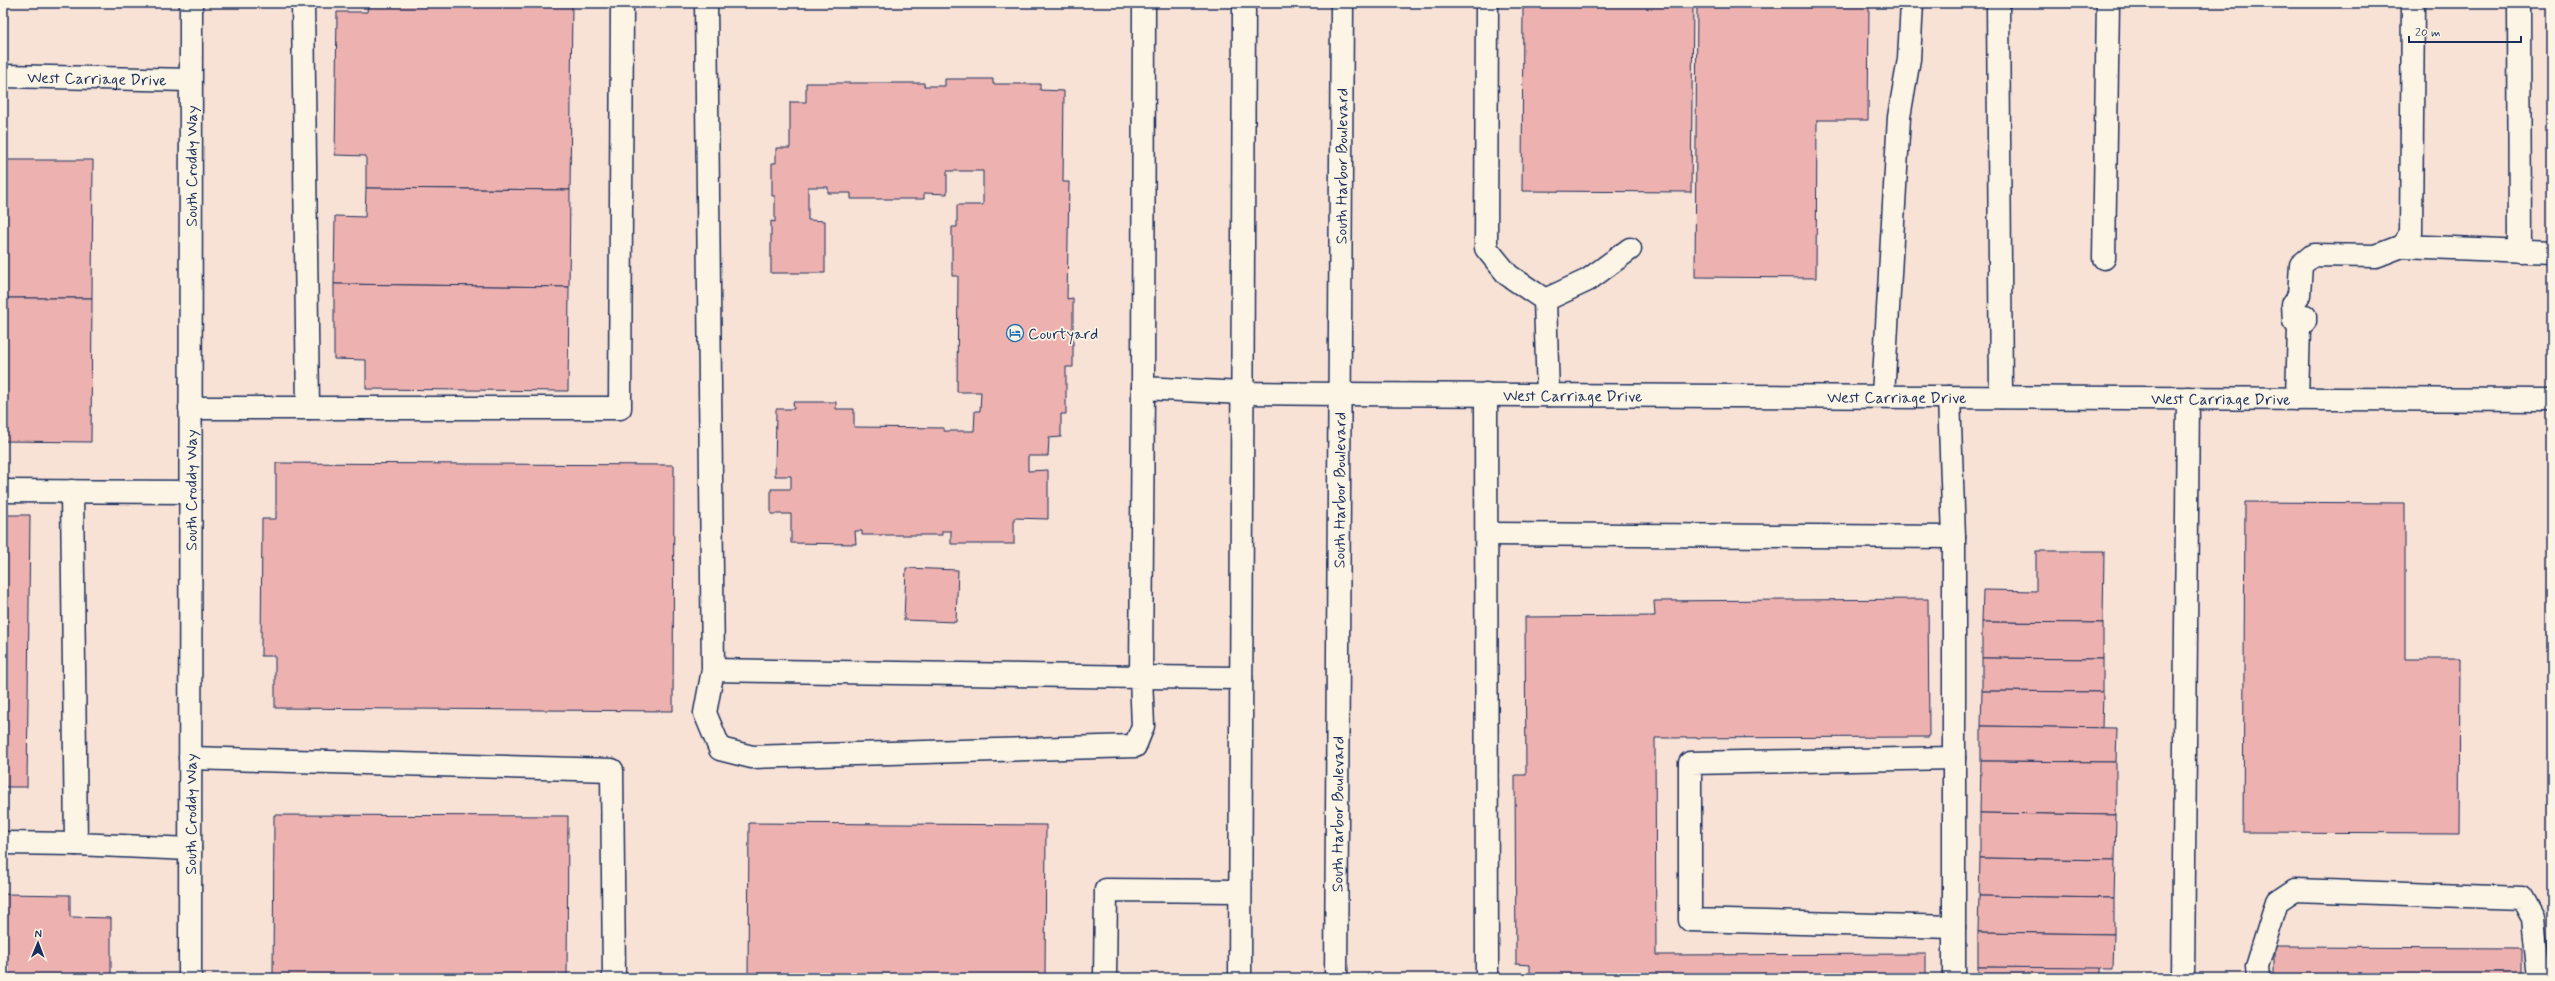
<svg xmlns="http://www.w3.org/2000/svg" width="2555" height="981" font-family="Mynerve,sans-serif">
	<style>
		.built { fill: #f8e1d5 }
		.building { fill: #edb2af; stroke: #1b2f5e }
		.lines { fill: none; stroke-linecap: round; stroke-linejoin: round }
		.minor-casing { stroke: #1b2f5e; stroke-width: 25 }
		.major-casing { stroke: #1b2f5e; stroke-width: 25 }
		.minor { stroke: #fcf5e5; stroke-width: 22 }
		.major { stroke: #fcf5e5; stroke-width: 22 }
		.labels { text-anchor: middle; stroke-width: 3.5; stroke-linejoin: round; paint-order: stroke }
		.street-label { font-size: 16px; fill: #1b2f5e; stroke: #fcf5e5 }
		.poi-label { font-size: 16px; fill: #1b2f5e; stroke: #fcf5e5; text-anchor: start }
	</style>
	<rect width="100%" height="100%" fill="#fcf5e5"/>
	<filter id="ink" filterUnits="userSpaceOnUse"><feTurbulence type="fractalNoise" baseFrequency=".025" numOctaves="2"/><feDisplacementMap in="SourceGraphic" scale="8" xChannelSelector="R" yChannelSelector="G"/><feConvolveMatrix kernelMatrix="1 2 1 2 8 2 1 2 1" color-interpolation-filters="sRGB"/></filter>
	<g filter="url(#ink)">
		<rect class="built" x="3" y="3" width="2549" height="975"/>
		<g class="building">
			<polygon points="368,3 572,3 570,190 366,188 366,156 335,155 337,12 367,12"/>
			<polygon points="1523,3 1693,3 1691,192 1522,191"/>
			<polygon points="1697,3 1869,3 1868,120 1817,120 1816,278 1695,277"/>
			<polygon points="945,79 993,79 993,84 1040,84 1040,90 1064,91 1063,182 1069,182 1067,299 1073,298 1073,367 1066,367 1066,414 1061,414 1061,437 1049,438 1048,456 1028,456 1028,471 1048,470 1048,519 1014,518 1014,544 951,544 951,531 942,531 942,535 862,535 862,531 855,531 856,544 791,543 791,514 771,514 771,489 791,489 791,476 775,476 776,409 794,409 793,402 836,402 836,409 854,409 854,427 944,428 944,431 974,431 975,411 980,411 981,392 957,392 958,276 952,276 952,227 957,227 957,205 983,205 983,171 947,171 947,194 924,193 924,199 851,199 851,193 828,193 828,187 808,187 808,220 825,221 825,273 771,273 771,221 775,222 775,196 772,196 772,163 776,163 776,148 790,148 790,102 806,102 806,83 924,83 924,86 945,86"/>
			<polygon points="3,160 93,160 92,298 3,298"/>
			<polygon points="366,188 570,190 569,287 334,284 335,216 365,217"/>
			<polygon points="334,284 569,287 568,391 366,389 366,360 334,359"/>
			<polygon points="3,298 92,298 91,442 3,441"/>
			<polygon points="276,463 674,465 673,711 275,708 275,656 261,656 262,519 276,519"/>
			<polygon points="2245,502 2405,503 2405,659 2460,659 2459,833 2243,832"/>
			<polygon points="3,515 30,515 27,787 3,787"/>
			<polygon points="2036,551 2104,551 2103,623 1982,622 1983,590 2036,591"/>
			<polygon points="906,568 958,570 956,622 904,620"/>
			<polygon points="1928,599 1929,737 1655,738 1656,955 1926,954 1926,978 1530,978 1530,965 1516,964 1515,775 1526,775 1525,617 1655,616 1654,601"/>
			<polygon points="1982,622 2103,623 2103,659 1982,658"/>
			<polygon points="1982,658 2103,659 2103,692 1982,691"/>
			<polygon points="1982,691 2103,692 2102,728 1981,726"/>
			<polygon points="1981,726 2117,728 2116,762 1981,761"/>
			<polygon points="1981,761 2116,762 2116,815 1980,813"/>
			<polygon points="1980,813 2116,815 2115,860 1980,858"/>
			<polygon points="274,815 568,816 567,978 273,978"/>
			<polygon points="749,823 1046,825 1045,978 748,978"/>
			<polygon points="1980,858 2115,860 2114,898 1979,896"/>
			<polygon points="3,894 70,895 70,917 111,918 111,978 3,978"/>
			<polygon points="1979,896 2114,898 2114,934 1978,932"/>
			<polygon points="1978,932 2114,934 2113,969 1978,967"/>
			<polygon points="2274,947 2522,948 2522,978 2274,978"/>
			<polygon points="1978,967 2100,968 2100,978 1978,978"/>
		</g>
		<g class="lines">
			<g class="minor-casing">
				<g id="minor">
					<polyline points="303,3 308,408"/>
					<polyline points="706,3 713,670 705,713 720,749 752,757 1135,746 1143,726 1141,677 713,670"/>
					<path id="s1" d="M1144,3L1143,388L1242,393L1339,394L2552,400"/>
					<polyline points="1487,3 1486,248 1508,275 1545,300 1548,395"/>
					<polyline points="1998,3 2001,397"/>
					<polyline points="2519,3 2520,251"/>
					<path id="s2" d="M3,76L190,80"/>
					<polyline points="2402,246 2552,252"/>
					<polyline points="2104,258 2108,3"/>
					<polyline points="1545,300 1588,280 1630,249"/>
					<polyline points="2299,327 2294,321 2293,304 2299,295 2301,265 2313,255 2376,256 2402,246 2411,233 2413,3"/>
					<polyline points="1143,388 1141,677 1241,678"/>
					<polyline points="1486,394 1487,978"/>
					<polyline points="1883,396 1899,117 1909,59 1912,3"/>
					<polyline points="1949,397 1954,537 1954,978"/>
					<polyline points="2297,399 2299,327 2305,321 2305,316"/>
					<polyline points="190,408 620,408 622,3"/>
					<polyline points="3,491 190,492"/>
					<polyline points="72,491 76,844 190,849"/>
					<polyline points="1488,534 1954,537"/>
					<polyline points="190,758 612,770 614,978"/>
					<polyline points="3,843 76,844"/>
					<polyline points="1954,927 1690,920 1690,763 1954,758"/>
					<path id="s3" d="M190,978L191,3"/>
					<polyline points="1105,978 1106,890 1240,891"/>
					<polyline points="2183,978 2188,398"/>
					<polyline points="2258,978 2257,966 2277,902 2295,890 2522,898 2533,918 2539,978"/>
				</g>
			</g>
			<g class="major-casing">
				<g id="major">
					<polyline points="1240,978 1244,3"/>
					<path id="s4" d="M1336,978L1342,3"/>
				</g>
			</g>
			<use href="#minor" class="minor"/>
			<use href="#major" class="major"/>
		</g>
	</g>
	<defs>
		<g id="hotel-ring" transform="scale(0.9)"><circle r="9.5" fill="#fcf5e5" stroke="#1f6fb2" stroke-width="1.5"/><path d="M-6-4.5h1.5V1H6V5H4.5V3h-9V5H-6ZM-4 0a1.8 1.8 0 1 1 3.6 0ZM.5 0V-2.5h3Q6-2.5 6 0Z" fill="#1f6fb2"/></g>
	</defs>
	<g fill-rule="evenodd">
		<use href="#hotel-ring" x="1015" y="333"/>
	</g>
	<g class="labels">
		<g class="street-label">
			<text dy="6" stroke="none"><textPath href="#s2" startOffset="94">West Carriage Drive</textPath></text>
			<text dy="6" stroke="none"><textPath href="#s3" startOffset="812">South Croddy Way</textPath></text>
			<text dy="6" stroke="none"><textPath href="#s4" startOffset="812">South Harbor Boulevard</textPath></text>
			<text dy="6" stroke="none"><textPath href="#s1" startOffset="815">West Carriage Drive</textPath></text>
			<text dy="6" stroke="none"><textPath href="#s1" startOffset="1139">West Carriage Drive</textPath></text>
			<text dy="6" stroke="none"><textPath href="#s1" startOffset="1463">West Carriage Drive</textPath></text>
			<text dy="6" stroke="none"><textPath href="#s3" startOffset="488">South Croddy Way</textPath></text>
			<text dy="6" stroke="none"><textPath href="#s4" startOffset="488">South Harbor Boulevard</textPath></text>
			<text dy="6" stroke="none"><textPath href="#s3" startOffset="164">South Croddy Way</textPath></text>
			<text dy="6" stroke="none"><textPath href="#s4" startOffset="164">South Harbor Boulevard</textPath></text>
		</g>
		<g class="poi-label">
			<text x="1028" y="339">Courtyard</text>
		</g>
	</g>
	<rect width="2555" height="981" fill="none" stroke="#fcf5e5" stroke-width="16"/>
	<rect x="8" y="8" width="2539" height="965" fill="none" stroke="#1b2f5e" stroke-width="1.5" filter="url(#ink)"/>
	<g transform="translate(38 943) rotate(1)" stroke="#fcf5e5" stroke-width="3" paint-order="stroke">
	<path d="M0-3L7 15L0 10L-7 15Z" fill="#1b2f5e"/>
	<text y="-6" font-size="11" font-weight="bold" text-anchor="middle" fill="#1b2f5e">N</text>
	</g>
	<path d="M2409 36v6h112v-6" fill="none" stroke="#1b2f5e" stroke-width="2"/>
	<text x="2415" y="36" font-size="12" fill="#1b2f5e" stroke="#fcf5e5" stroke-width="3" paint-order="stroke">20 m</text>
</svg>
